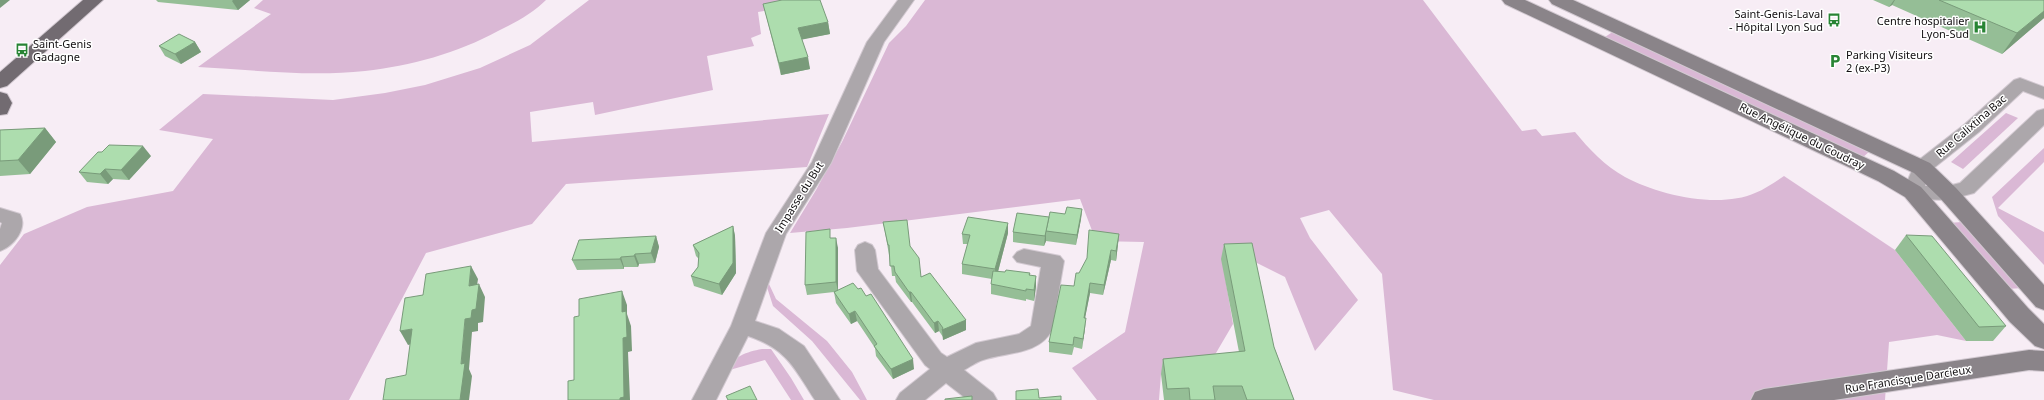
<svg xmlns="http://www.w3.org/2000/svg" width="2044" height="400" font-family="'Noto Sans',sans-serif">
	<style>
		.green { fill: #dab8d5 }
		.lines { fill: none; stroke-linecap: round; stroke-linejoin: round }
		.street-casing { stroke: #d2c9d1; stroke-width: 2 }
		.secondary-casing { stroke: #d2c9d1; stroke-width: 2 }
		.primary-casing { stroke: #d2c9d1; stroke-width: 2 }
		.street { fill: #aca7ab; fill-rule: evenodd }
		.secondary { fill: #8a8489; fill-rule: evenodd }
		.primary { fill: #726b71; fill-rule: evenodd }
		.wall { fill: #95be96 }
		.shaded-wall { fill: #799b7a }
		.building { fill: #adddae; stroke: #799b7a }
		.labels { text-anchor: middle; stroke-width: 3; stroke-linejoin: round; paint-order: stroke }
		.poi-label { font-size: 11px; fill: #120f11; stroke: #fff; text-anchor: end }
		.street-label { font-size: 11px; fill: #120f11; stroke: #fff }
	</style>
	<rect width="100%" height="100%" fill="#f7edf5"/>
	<g class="green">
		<path d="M263,0H546C533,13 515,23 498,31C458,53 410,66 365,71C310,77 253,70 198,67L271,14L254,8Z"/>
		<polygon points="589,0 812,0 812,2 758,12 761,34 751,38 754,46 707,56 713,90 595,115 593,102 530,112 532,142 829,114 807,167 566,184 532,224 426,253 349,400 0,400 0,265 24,234 87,207 173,191 213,139 159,130 203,94 333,100 385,93 425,85 480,68 530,45"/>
		<path d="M925,0H1423L1522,131L1536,129L1542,136L1575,132C1589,149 1605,166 1625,177C1658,195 1719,209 1755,193C1765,189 1775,182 1784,176L1895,250L1966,341L1937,335L1889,342L1885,400H1434L1393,390L1382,274L1329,210L1300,218L1310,238L1358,300L1315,351L1285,277L1249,259H1222L1233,324L1206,370L1161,374L1159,400H1097L1072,368L1125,332L1144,242L1096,241L1080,199L847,228L790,233L816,190L842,142L889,43L906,26Z"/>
		<polygon points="1614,31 1870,151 1862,158 1602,39"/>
		<polygon points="2006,113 2018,118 1963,169 1951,162"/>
		<polygon points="2044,148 2044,162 1998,208 2044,232 2044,265 1998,216 1992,197"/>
		<polygon points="1962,222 2023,288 2007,289 1948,223"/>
		<polygon points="766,284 769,284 776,299 827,341 852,372 867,400 860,400 812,341 773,306"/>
		<path d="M762,349H771L791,378L804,400H791L765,360L726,371C734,356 746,352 762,349Z"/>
	</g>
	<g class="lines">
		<g class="street-casing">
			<g id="street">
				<path d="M898,0H914L884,42L831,163L786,234L755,321L779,329L804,346L840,400H815C794,368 787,349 748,336L716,400H692L731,326L766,233L812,162L867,42Z"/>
				<polygon points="2020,78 2044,87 2044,99 2023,91 1979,132 1930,171 1925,186 1948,186 1960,183 2037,111 2044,109 2044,125 1974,193 1948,200 1913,199 1906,197 1903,192 1915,163 1965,124 2014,80"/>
				<path d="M0,208L20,214C28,228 14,246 0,251V229L2,223L0,222Z"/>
				<path d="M865,242L872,245L875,250L878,269L941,353L947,357L976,343L1019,334L1031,326L1041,267L1017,262L1013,257L1017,252L1024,249L1060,256L1064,261L1052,330C1039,355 1007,352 983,360C976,362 970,367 964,370L993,393L997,400H968L946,383L925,400H896L900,393L930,369L925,365L857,271L855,250L858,245Z"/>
			</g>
		</g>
		<g class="secondary-casing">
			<g id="secondary">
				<polygon points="1502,0 1525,0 1894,171 1921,187 2028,308 2044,324 2044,349 2035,346 2010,322 1905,197 1878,181 1505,4"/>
				<polygon points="1549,0 1573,0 1930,163 1956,188 2044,285 2044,310 2036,307 1940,198 1914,173 1552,4"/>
				<polygon points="2029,350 2044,351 2044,371 2029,370 1834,400 1751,400 1755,392 1764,389"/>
			</g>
		</g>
		<g class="primary-casing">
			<g id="primary">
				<polygon points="83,0 103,0 7,86 0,88 0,72"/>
				<polygon points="0,92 7,94 12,103 7,114 0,115"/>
			</g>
		</g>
		<use href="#street" class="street"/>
		<use href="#secondary" class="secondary"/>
		<use href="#primary" class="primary"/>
	</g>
	<g class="wall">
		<polygon points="156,0 250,0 238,10 158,2"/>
		<polygon points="1873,0 2044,0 2044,18 2002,54 1892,5 1889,7"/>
		<polygon points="763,4 828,22 830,34 802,39 810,69 781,75 766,15"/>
		<polygon points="195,42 201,52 181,64 165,56 159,46"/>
		<polygon points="45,128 56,142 30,174 0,176 0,130"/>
		<polygon points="151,156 129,180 113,179 108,184 87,182 79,172"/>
		<polygon points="1082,209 1081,219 1076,245 1046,241 1044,246 1013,242 1013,232 1049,217 1065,214"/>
		<polygon points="883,222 910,246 921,277 966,320 966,330 943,340 943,337 939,331 935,333 912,302 911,302 896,282 895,276 892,276 890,255 889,255 885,232"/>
		<polygon points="1008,223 1008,233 998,272 1030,273 1030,275 1036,276 1036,286 1034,301 1026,299 1026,301 991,294 991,284 992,279 962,274 962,264 968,244 963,244 962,234"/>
		<polygon points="733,226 735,236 736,273 722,295 694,286 691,276 698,267 699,259 696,256 693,245"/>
		<polygon points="1119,234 1118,244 1116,261 1111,260 1103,295 1090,293 1085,318 1085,328 1082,349 1074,347 1072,355 1049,352 1049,342 1074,286 1079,273"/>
		<polygon points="1906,235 2006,326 1993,341 1966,341 1895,250"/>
		<polygon points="656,236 659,247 655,263 639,264 638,267 624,267 624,269 577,270 572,260"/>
		<polygon points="831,238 838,248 838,291 914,369 893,379 876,356 875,348 857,321 851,324 836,303 834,292 807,295 805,285"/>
		<polygon points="1224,244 1274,347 1294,400 1164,400 1161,374 1163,359 1239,352 1221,259"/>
	</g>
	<g class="shaded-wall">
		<polygon points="0,0 10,0 0,8"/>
		<polygon points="233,0 250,0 238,10 232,1"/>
		<polygon points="1894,0 1895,0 1892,5 1889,7"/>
		<polygon points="2044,11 2044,18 2002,54 2017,33"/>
		<polygon points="828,22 830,34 800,40 798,28"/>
		<polygon points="195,42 201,52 181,64 175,54"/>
		<polygon points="808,57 810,69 781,75 779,63"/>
		<polygon points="45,128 56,142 30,174 18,160"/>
		<polygon points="143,146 151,156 129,180 121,170"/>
		<polygon points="105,169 113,179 108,184 100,174"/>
		<polygon points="1082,209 1081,219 1076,245 1077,235"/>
		<polygon points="1008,223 1008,233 996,279 995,269"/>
		<polygon points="733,226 735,236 736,273 722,295 719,284"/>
		<polygon points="1046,231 1046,241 1044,246 1045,236"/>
		<polygon points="1119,234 1118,244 1116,261 1116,251"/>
		<polygon points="656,236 659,247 655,263 651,253"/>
		<polygon points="836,238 838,248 838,292 836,282"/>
		<polygon points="1111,250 1111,260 1103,295 1104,285"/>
		<polygon points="635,254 639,264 638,267 634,256"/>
		<polygon points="621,257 624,267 624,269 620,259"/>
		<polygon points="471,266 478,279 475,299 469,286"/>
		<polygon points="1036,276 1036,286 1034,301 1034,290"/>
		<polygon points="1090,283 1090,293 1083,328 1084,318"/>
		<polygon points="479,284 485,297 483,322 478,323 478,331 472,332 469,369 472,376 469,400 460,400 461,364 465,319"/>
		<polygon points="622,291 627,305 627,314 631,326 632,351 628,352 630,400 620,400 622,312"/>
		<polygon points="909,292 911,292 912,302 911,302"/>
		<polygon points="855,311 857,321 851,324 849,314"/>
		<polygon points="1086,318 1085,328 1082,349 1083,339"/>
		<polygon points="966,320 966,330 943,340 942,330"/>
		<polygon points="938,321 939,331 935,333 934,323"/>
		<polygon points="412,329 420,342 408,345 400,331"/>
		<polygon points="913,359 914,369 893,379 891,369"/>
	</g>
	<g class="building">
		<polygon points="782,0 820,0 828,22 798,28 808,57 779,63 763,4"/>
		<polygon points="1939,0 2044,0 2044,11 2017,33"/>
		<polygon points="179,34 195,42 175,54 159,46"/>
		<polygon points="45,128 18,160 0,161 0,130"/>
		<polygon points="109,145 143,146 121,170 105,169 100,174 79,172 98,152 102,152"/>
		<polygon points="1067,207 1082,209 1077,235 1046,231 1050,212 1065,214"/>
		<polygon points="1017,213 1049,217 1045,236 1013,232"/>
		<polygon points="968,217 1008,223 995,269 962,264 970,235 962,234"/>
		<polygon points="907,220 910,246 919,258 921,277 930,273 966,320 942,330 943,328 938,321 934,323 911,292 909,292 895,272 894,266 890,266 889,245 888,245 883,222"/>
		<polygon points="733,226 733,263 719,284 691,276 698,267 699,253 693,245"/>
		<polygon points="830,229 830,238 836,238 836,282 805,285 806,232"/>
		<polygon points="1089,230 1119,234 1116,251 1111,250 1104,285 1090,283 1084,318 1086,318 1083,339 1074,337 1073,345 1049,342 1061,285 1074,286 1076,273 1079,273 1087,258"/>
		<polygon points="1906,235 1932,236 2006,326 1979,327"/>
		<polygon points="656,236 651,253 635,254 634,256 621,257 620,259 572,260 579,240"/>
		<polygon points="1252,243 1274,347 1294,400 1247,400 1242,386 1213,386 1215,400 1190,400 1189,388 1167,389 1163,359 1245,351 1224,244"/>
		<polygon points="471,266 469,286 479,284 476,309 472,310 471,318 465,319 461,364 465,363 460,400 383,400 386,379 406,375 412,329 400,331 405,298 423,295 426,274"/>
		<polygon points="1006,270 1030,273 1029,275 1036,276 1034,290 1026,289 1026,291 991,284 993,271 1005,272"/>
		<polygon points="853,283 858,289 861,288 866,296 871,294 913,359 891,369 874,346 877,344 855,311 849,314 834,292"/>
		<polygon points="622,291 622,312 626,311 627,337 623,338 624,397 620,398 620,400 568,400 568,381 574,380 574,317 579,316 579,299"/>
		<polygon points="750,386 757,400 728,400 726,396"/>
		<polygon points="1038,389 1039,398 1061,396 1061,400 1016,400 1016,391"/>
		<polygon points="972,396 972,400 945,400 945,399"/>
	</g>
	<defs>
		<g id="bus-bare" transform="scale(1.08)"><path d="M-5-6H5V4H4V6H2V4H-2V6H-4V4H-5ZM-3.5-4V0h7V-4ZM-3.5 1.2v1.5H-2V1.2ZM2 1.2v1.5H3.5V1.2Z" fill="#288434" stroke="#fff" stroke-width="2.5" paint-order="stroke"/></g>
		<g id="hospital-bare" transform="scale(1.08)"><path d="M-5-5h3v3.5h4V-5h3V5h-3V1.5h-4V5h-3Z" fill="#288434" stroke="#fff" stroke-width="2.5" paint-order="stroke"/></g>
		<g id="parking-bare" transform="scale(1.08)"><path d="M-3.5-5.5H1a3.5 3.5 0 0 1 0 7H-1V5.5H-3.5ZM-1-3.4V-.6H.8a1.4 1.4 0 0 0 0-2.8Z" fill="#288434" stroke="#fff" stroke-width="2.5" paint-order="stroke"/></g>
	</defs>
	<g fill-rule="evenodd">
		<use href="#bus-bare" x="1834" y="20"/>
		<use href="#hospital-bare" x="1980" y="27"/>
		<use href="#bus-bare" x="22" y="50"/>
		<use href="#parking-bare" x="1835" y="61"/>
	</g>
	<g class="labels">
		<g class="poi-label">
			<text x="1823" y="18">Saint-Genis-Laval<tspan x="1823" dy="13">- Hôpital Lyon Sud</tspan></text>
			<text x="1969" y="25">Centre hospitalier<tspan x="1969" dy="13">Lyon-Sud</tspan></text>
			<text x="33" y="48" text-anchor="start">Saint-Genis<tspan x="33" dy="13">Gadagne</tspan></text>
			<text x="1846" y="59" text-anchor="start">Parking Visiteurs<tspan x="1846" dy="13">2 (ex-P3)</tspan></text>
		</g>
		<g class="street-label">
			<text transform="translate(1971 126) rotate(-41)" y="4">Rue Calixtina Bac</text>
			<text transform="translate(1802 136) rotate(26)" y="4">Rue Angélique du Coudray</text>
			<text transform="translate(799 197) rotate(-58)" y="4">Impasse du But</text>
			<text transform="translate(1908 379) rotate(-9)" y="4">Rue Francisque Darcieux</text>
		</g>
	</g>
</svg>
